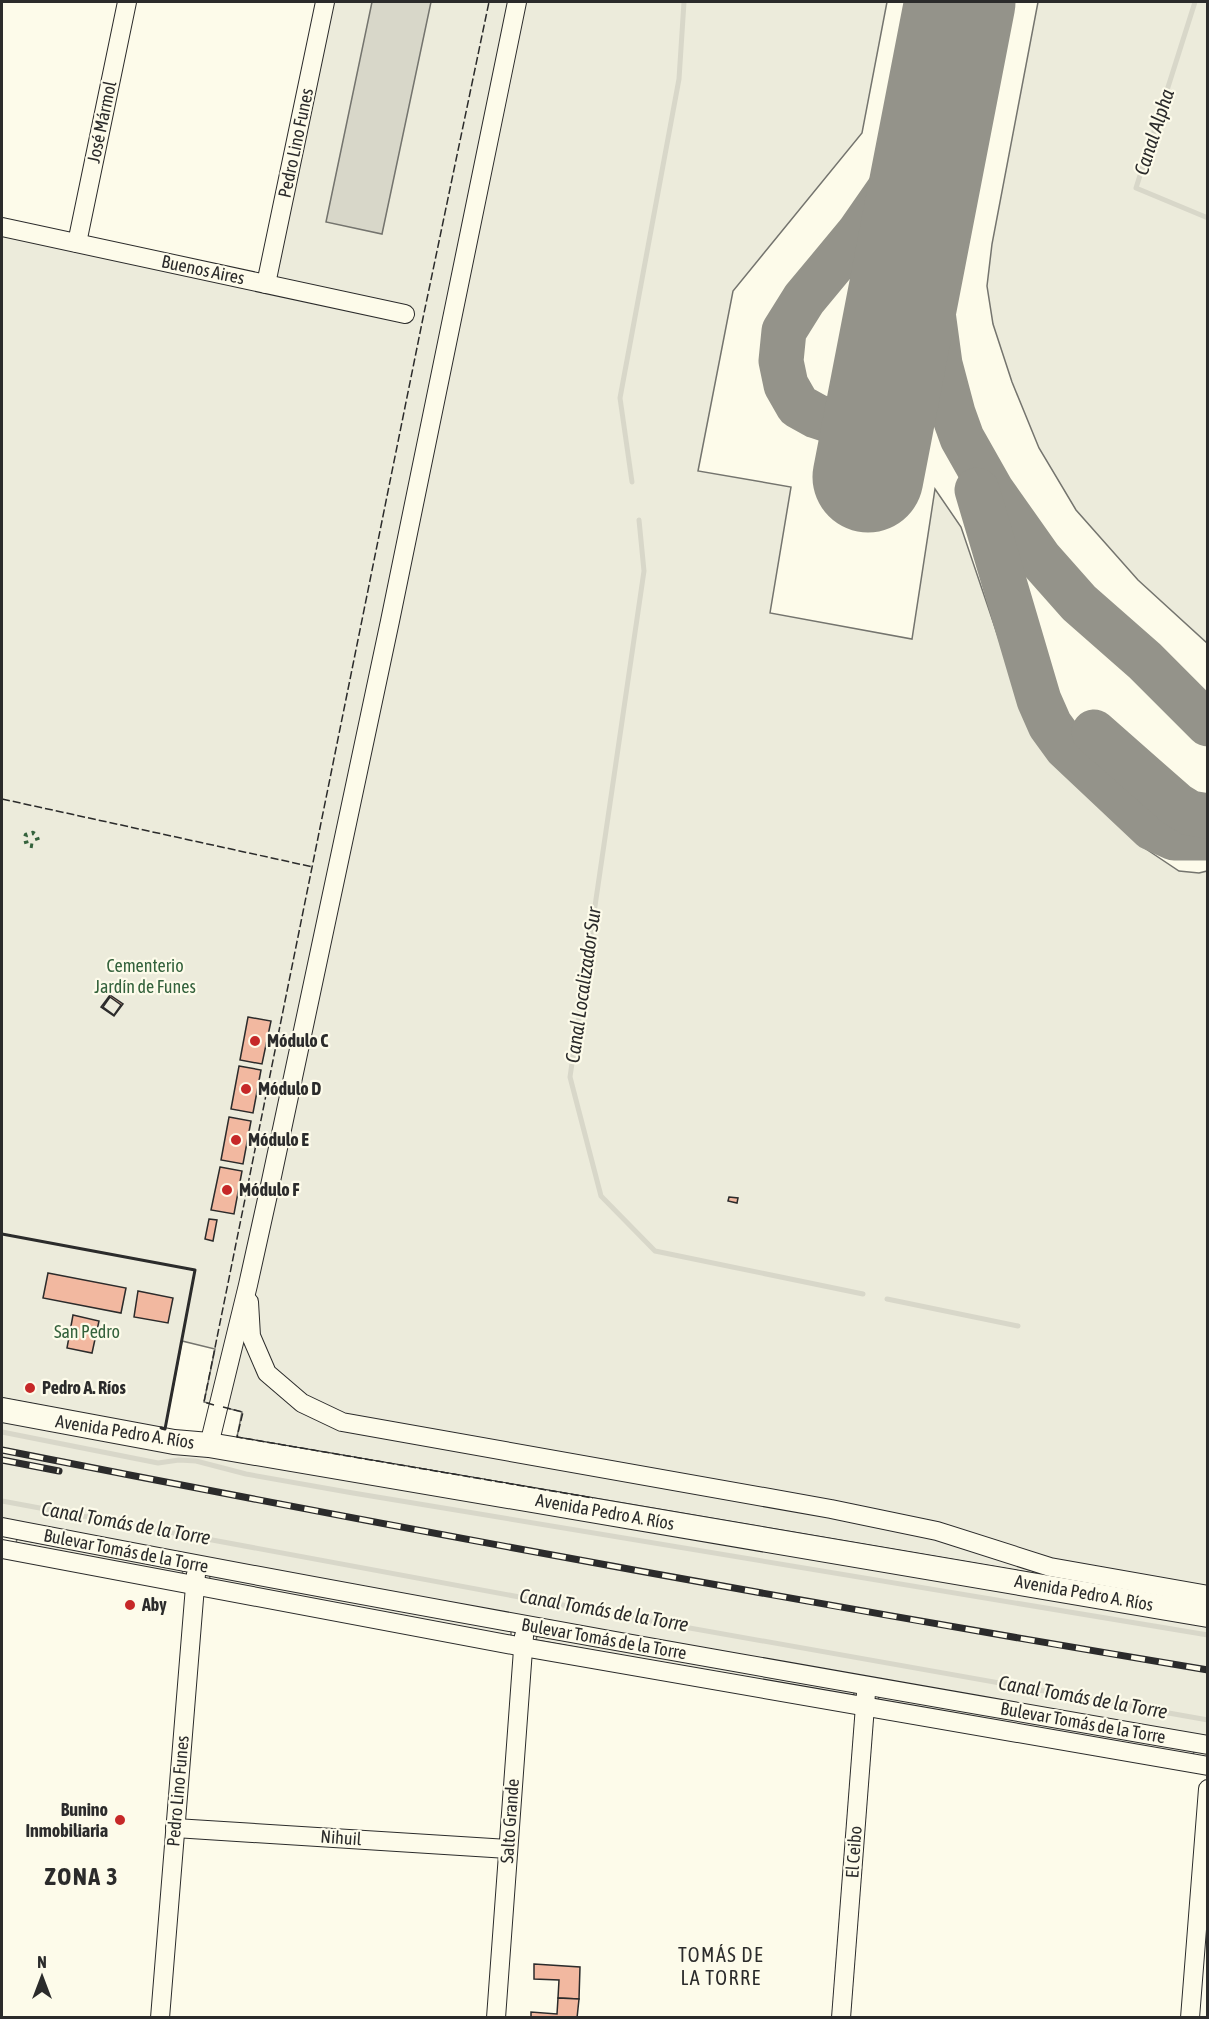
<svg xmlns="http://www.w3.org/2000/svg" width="1209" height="2019" font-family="'Asap Condensed',sans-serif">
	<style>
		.green { fill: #ecebdb; stroke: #74746e; stroke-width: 1.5 }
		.water { fill: #d8d7c9; stroke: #74746e; stroke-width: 1.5 }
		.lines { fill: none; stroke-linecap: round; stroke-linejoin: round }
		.stream { stroke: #d8d7c9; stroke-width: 5 }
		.taxiway { stroke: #94938a; stroke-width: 45 }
		.runway { stroke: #94938a; stroke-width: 111 }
		.building { fill: #f2b8a0; stroke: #2b2b2b; stroke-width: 1.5; fill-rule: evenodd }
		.minor-casing { stroke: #2b2b2b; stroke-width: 20 }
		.major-casing { stroke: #2b2b2b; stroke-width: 26 }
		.minor { stroke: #fdfbea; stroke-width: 18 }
		.major { stroke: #fdfbea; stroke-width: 24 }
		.rail-casing { stroke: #2b2b2b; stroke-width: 7 }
		.rail { stroke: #fdfbea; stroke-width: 4.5; stroke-dasharray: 14; stroke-linecap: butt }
		.hedge { stroke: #34623c; stroke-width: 4.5; stroke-dasharray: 3 4.5; stroke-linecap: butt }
		.fence { stroke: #2b2b2b; stroke-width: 1.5; stroke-dasharray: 8 3; stroke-linecap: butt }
		.wall { stroke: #2b2b2b; stroke-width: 3 }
		.poi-dot { fill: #c62828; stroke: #fdfbea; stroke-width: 2 }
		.labels { text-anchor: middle; stroke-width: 4.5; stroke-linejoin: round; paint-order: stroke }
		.street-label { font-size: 18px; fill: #2b2b2b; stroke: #fdfbea }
		.park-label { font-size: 18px; fill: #34623c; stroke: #fdfbea }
		.poi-label { font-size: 18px; font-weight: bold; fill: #2b2b2b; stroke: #fdfbea; text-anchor: start }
		.water-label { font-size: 20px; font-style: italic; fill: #2b2b2b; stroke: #fdfbea }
		.neighbourhood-label { font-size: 20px; letter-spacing: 1.5px; fill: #2b2b2b; stroke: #fdfbea }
		.district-label { font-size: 24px; font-weight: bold; letter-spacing: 1.5px; fill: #2b2b2b; stroke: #fdfbea }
	</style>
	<rect width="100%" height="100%" fill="#fdfbea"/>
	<g class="green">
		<polygon points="325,2 887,2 862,133 733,291 698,471 791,487 770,613 912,639 935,489 961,527 1027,722 1040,747 1146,849 1179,871 1199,873 1207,871 1207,1603 237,1437 242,1412 204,1402 215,1349 182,1341 165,1429 2,1398 2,227 266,284"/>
		<polygon points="1038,2 1207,2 1207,643 1138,580 1076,510 1039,448 1012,382 993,324 987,286 992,244"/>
		<polygon points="2,1410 1207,1615 1207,1745 2,1527"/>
		<polygon points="17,1539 183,1570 182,1575 16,1543"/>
		<polygon points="215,1574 511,1631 511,1636 209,1581 210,1576"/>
		<polygon points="537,1636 850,1689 854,1693 853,1698 536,1640"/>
		<polygon points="879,1696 1194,1751 1193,1756 878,1701"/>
	</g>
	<polygon class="water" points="372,2 431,2 382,234 326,222"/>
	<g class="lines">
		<g class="stream">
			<polyline points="1195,2 1136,188 1208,218"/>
			<polyline points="632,482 620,398 679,79 684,2"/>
			<polyline points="639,520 644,571 570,1077 601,1196 655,1251 863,1294"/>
			<polyline points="887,1299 1018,1326"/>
			<polyline points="2,1432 158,1463 179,1460 196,1461 246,1474 353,1493 1208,1635"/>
			<polyline points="2,1501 611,1614 1208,1720"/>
		</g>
		<g class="taxiway">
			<polyline points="925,185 930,249 932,305 940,364 953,413 962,438 992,491 1040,559 1079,603 1145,661 1208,724"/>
			<polyline points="882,405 864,419 837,423 816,416 798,406 786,385 781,361 784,331 804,299 858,234 924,139 942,95"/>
			<polyline points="977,490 1039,700 1050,725 1066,747 1152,828 1174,838 1208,838"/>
			<polyline points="1094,732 1177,805 1190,813 1208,816"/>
		</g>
		<polyline class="runway" points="868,477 960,2"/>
	</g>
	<g class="building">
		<path d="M110,995L123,1004L114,1016L101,1007ZM110,997L121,1005L114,1015L103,1007Z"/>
		<polygon points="248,1017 271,1021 262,1064 240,1060"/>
		<polygon points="239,1066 261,1070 253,1113 231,1109"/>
		<polygon points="229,1117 251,1121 243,1164 221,1160"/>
		<polygon points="220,1167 242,1171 234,1214 211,1210"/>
		<polygon points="729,1197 738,1198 737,1203 728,1201"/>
		<polygon points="209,1219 217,1220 213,1241 205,1239"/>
		<polygon points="48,1273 126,1288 121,1313 43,1298"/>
		<polygon points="138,1291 173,1298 168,1323 134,1317"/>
		<polygon points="73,1315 99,1321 92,1353 67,1348"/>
		<polygon points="534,1964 580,1967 579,1999 558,1998 559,1980 534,1979"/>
		<polygon points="558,1998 579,1999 577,2018 531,2018 531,2012 557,2014"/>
	</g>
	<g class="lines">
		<g class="minor-casing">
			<g id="minor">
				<polyline points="2,227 405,314"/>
				<polyline points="77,243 127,2"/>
				<polyline points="266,284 325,2"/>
				<polyline points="249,1302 251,1336 267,1373 302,1403 342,1422 831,1509 937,1531 1050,1567 1208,1595"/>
				<polyline points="209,1445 248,1285 271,1181 390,621 517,2"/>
				<path d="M2,1527C403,1605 805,1675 1208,1745"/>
				<polyline points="2,1549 523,1647 1208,1766"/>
				<polyline points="175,1828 508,1849"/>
				<polyline points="160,2018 196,1574"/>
				<polyline points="496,2018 524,1636"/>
				<polyline points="841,2018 866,1693"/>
				<polyline points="1190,2018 1208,1789"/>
			</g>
		</g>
		<g class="major-casing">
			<polyline id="major" points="2,1410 174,1442 209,1445 1208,1615"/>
		</g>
		<use href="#minor" class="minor"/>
		<use href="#major" class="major"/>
		<g class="rail-casing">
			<g id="rail">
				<path d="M2,1450C402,1529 805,1603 1208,1670"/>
				<polyline points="2,1460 59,1471"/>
			</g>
		</g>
		<use href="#rail" class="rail"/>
		<polyline class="hedge" points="33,846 27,845 25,838 26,835 33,833 36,835 38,841 37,844"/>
		<g class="fence">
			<polyline points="2,799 313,867"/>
			<polyline points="214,1405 204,1402 423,318 489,2"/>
			<polyline points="223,1407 243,1412 237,1437 593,1498"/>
		</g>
		<polyline class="wall" points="2,1234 195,1270 165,1429 161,1428"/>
	</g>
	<g class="poi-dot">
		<circle cx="255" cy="1041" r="6"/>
		<circle cx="246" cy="1089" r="6"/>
		<circle cx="236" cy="1140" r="6"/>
		<circle cx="227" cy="1190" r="6"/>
		<circle cx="30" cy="1388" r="6"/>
		<circle cx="130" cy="1605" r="6"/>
		<circle cx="120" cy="1820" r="6"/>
	</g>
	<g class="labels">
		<g class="street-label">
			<text transform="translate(102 122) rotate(-78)" y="6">José Mármol</text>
			<text transform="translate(296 143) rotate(-78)" y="6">Pedro Lino Funes</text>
			<text transform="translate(203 270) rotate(12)" y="6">Buenos Aires</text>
			<text transform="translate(125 1432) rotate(9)" y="6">Avenida Pedro A. Ríos</text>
			<text transform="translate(605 1512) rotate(10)" y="6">Avenida Pedro A. Ríos</text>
			<text transform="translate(126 1551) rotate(11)" y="6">Bulevar Tomás de la Torre</text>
			<text transform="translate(1084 1593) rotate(10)" y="6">Avenida Pedro A. Ríos</text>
			<text transform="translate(604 1639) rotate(10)" y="6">Bulevar Tomás de la Torre</text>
			<text transform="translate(1083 1723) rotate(10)" y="6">Bulevar Tomás de la Torre</text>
			<text transform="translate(178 1791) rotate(-85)" y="6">Pedro Lino Funes</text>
			<text transform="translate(510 1821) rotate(-86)" y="6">Salto Grande</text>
			<text transform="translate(341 1838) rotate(4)" y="6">Nihuil</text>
			<text transform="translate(854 1852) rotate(-86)" y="6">El Ceibo</text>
		</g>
		<g class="park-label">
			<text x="145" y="972">Cementerio<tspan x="145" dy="21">Jardín de Funes</tspan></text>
			<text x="87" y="1338">San Pedro</text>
		</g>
		<g class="poi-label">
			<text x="267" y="1047">Módulo C</text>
			<text x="258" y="1095">Módulo D</text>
			<text x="248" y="1146">Módulo E</text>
			<text x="239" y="1196">Módulo F</text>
			<text x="42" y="1394">Pedro A. Ríos</text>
			<text x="142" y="1611">Aby</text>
			<text x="108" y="1816" text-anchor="end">Bunino<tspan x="108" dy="21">Inmobiliaria</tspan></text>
		</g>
		<g class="water-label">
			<text transform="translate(1154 132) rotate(-72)" y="7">Canal Alpha</text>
			<text transform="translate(583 985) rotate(-82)" y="7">Canal Localizador Sur</text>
			<text transform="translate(126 1523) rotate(10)" y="7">Canal Tomás de la Torre</text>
			<text transform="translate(604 1610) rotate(10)" y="7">Canal Tomás de la Torre</text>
			<text transform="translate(1083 1697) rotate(10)" y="7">Canal Tomás de la Torre</text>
		</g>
		<g class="neighbourhood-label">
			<text x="721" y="1962">TOMÁS DE<tspan x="721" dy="23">LA TORRE</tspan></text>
		</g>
		<g class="district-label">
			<text x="82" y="1885">ZONA 3</text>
		</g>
	</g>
	<rect width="1209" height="2019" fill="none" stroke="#2b2b2b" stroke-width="6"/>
	<g transform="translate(42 1977)" stroke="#fdfbea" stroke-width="4.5" paint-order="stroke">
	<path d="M0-4.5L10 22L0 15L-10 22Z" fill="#2b2b2b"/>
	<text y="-9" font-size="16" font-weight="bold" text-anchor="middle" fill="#2b2b2b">N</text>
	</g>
</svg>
